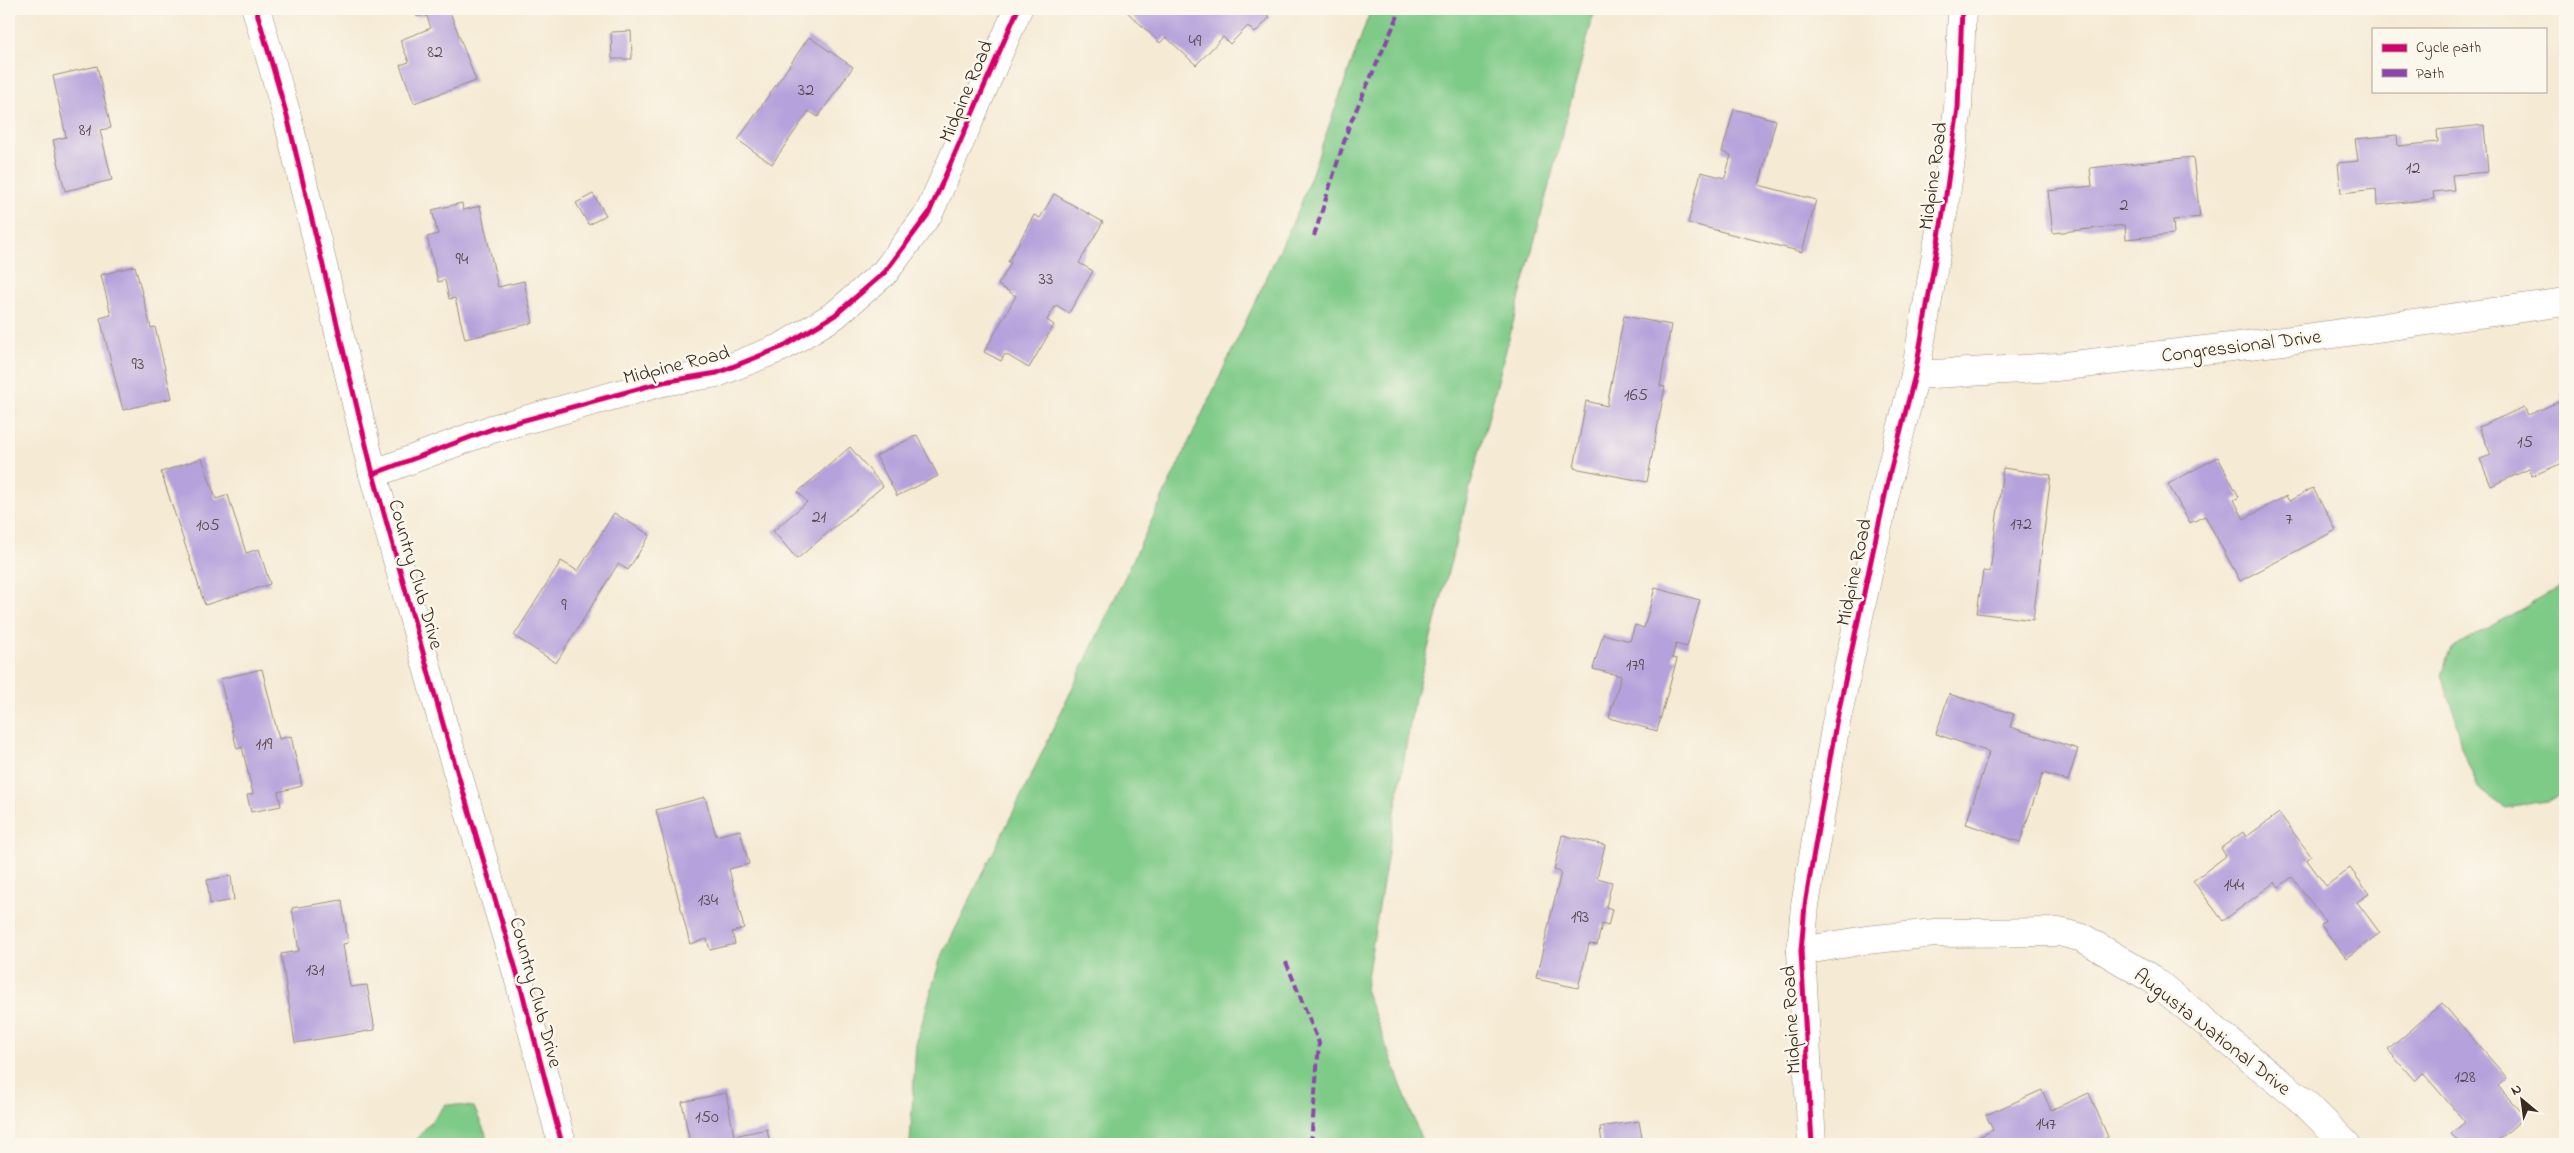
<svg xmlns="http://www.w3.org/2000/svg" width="2574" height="1153" font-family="'Indie Flower',sans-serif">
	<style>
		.green { fill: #7eca87; stroke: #5c7a52 }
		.building { fill: #b5a1db }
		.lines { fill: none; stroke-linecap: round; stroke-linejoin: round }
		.street-casing { stroke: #988a79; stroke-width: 29 }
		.street { stroke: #fff; stroke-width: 28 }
		.quiet { stroke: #8e44ad; stroke-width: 4; stroke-dasharray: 8 4; stroke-linecap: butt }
		.cycleway-casing { stroke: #fbf7ec; stroke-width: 8 }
		.cycleway { stroke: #d6006c; stroke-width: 5 }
		.labels { text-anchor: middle; stroke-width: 5; stroke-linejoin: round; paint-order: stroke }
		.number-label { font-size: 18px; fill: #5a484d }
		.street-label { font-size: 20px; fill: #3b2a1e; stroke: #fbf7ec }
	</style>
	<rect width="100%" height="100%" fill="#fbf7ec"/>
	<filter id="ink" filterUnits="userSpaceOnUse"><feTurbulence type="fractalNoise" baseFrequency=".02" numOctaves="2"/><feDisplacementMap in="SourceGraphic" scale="10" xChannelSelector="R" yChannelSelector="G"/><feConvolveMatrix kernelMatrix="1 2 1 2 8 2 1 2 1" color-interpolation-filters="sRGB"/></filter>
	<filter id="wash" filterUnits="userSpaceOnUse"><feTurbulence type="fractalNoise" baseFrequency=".0096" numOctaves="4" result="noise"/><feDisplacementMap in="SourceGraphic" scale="20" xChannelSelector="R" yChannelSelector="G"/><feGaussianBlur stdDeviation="1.12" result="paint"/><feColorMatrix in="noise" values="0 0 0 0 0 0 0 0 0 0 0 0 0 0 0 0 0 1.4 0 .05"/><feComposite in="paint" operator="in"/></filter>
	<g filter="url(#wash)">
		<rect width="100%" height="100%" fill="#f5ead4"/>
		<g class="green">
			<polygon points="1371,9 1595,9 1413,706 1365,989 1423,1144 910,1144 916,1044 940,960 1028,782 1299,209"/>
			<polygon points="2565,585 2565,788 2548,801 2504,807 2478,788 2461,747 2453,708 2441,675 2451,648"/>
			<polygon points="446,1104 474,1107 486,1135 485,1144 412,1144"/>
		</g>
		<g id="blocks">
			<g class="building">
				<polygon points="414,9 449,9 476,81 414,103 400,65 409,62 400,40 431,28 426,14 417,17"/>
				<polygon points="1124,9 1269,9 1265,13 1270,17 1255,33 1248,26 1230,44 1223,37 1196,65 1166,37 1160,43"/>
				<polygon points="631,31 632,59 612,59 611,32"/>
				<polygon points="809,37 853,67 818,117 809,111 772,164 738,140"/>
				<polygon points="97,66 111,128 100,130 112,180 65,191 53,140 66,137 53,76"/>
				<polygon points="1734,109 1776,120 1759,185 1816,200 1802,252 1688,223 1701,172 1725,178 1731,155 1722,152"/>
				<polygon points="2484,125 2488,172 2452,175 2454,190 2433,192 2434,199 2377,205 2376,189 2341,193 2338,163 2358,161 2355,139 2397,135 2398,146 2438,142 2437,130"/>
				<polygon points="2193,157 2200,217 2173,220 2174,234 2126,239 2125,225 2053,233 2048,191 2092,186 2090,168"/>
				<polygon points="593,194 606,215 589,225 576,203"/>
				<polygon points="1054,194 1103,222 1079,263 1093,271 1069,313 1056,305 1047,320 1054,325 1029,368 1005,354 1001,361 984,352 1016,296 998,285 1011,263 1008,262 1034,215 1040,218"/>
				<polygon points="462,203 463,210 480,206 498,287 524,281 533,323 465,339 455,298 449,299 445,280 438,282 427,237 438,234 432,210"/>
				<polygon points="135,266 151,328 155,327 172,398 123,410 100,318 111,315 101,275"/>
				<polygon points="1624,316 1671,325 1660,386 1665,387 1647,482 1574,468 1586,401 1607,406"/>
				<polygon points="2565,394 2565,462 2532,476 2529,469 2491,486 2480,459 2491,455 2479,427 2524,407 2528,415 2563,400 2561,396"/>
				<polygon points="917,435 938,476 897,496 876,456"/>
				<polygon points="850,447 883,486 797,559 773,531 807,502 798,492"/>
				<polygon points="2218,457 2239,497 2234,500 2244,519 2286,496 2289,501 2313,488 2336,530 2240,581 2205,516 2190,523 2168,484"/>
				<polygon points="202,458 216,499 228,495 246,553 259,549 270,584 205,605 161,472"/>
				<polygon points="2003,468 2051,475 2033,620 1977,613 1983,571 1990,572"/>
				<polygon points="614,513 650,535 628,570 618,564 556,663 514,636 561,561 578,571"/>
				<polygon points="1655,588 1700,600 1687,647 1676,644 1672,658 1677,659 1657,731 1609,718 1621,676 1593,669 1603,634 1630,641 1635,625 1644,628"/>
				<polygon points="262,669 279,739 291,736 302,786 278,792 281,806 251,812 247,795 253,794 242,747 237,749 220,679"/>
				<polygon points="1949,694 2014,714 2010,727 2078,749 2068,781 2043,773 2020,842 1966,824 1989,752 1936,734"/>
				<polygon points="705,797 716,836 740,830 749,864 729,869 744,928 732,932 735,944 710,950 707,939 690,944 656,810"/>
				<polygon points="2279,813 2311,856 2307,860 2326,886 2350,868 2369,894 2357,902 2380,933 2346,958 2321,925 2325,921 2292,877 2279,887 2275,882 2223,921 2193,881 2226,856 2221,848 2243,832 2246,837"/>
				<polygon points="1562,835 1605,845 1597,878 1612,882 1606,907 1612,909 1608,926 1602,924 1597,945 1589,944 1578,988 1536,979 1561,872 1554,870"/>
				<polygon points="231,876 234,900 210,904 207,880"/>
				<polygon points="342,900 348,943 343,944 350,987 367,985 375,1030 295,1043 281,954 299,951 292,908"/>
				<polygon points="2442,1003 2507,1078 2498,1086 2525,1117 2494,1144 2461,1144 2451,1134 2465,1122 2423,1073 2415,1081 2388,1050"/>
				<polygon points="2042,1090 2051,1110 2089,1093 2108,1137 2093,1144 1969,1144 1968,1142 1993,1130 1986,1115"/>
				<polygon points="726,1093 734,1136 767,1129 770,1144 709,1144 709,1142 690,1144 682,1102"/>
				<polygon points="1639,1121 1643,1144 1602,1144 1600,1127"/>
			</g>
		</g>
	</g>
	<g filter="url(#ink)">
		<use href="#blocks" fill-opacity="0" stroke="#988a79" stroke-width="1"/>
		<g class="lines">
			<g class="street-casing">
				<g id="street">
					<polyline points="256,9 287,116 373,474 443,724 517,973 562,1144"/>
					<polyline points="1915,375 2056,367 2283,341 2565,302"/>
					<polyline points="373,474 492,429 663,382 717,373 782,347 835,315 885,272 929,213 1018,9"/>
					<polyline points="1801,951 1866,940 1935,933 2059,932 2083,938 2152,979 2304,1102 2346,1144"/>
					<polyline points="1812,1144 1801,951 1805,905 1836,723 1890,472 1915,375 1945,202 1958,108 1962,9"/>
				</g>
			</g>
			<use href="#street" class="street"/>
			<g class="quiet">
				<polyline points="1314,236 1349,126 1401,9"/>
				<polyline points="1286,962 1319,1043 1311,1144"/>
			</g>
			<g class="cycleway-casing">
				<g id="cycleway">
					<polyline points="256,9 287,116 373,474 443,724 517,973 562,1144"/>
					<polyline points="373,474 492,429 663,382 717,373 782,347 835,315 885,272 929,213 1018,9"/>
					<polyline points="1812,1144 1801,951 1805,905 1836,723 1890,472 1915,375 1945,202 1958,108 1962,9"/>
				</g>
			</g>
			<use href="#cycleway" class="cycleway"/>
		</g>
	</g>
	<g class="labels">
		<g class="number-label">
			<text x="1195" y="46">49</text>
			<text x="435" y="57">82</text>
			<text x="806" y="95">32</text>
			<text x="85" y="135">81</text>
			<text x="2413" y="173">12</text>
			<text x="2124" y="210">2</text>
			<text x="462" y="264">94</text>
			<text x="1046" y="284">33</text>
			<text x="138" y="369">93</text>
			<text x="1636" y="400">165</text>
			<text x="2525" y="447">15</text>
			<text x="819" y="522">21</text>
			<text x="2289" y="524">7</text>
			<text x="2021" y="529">172</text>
			<text x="208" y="530">105</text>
			<text x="564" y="610">9</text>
			<text x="1635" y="670">179</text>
			<text x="264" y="749">119</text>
			<text x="2234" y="890">144</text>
			<text x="708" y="905">134</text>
			<text x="1580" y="922">193</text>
			<text x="315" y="975">131</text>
			<text x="2465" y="1082">128</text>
			<text x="707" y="1122">150</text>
			<text x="2046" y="1129">147</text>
		</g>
		<g class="street-label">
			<text transform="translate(965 91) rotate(-67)" y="7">Midpine Road</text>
			<text transform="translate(1932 176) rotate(-82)" y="7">Midpine Road</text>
			<text transform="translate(2241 345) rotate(-7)" y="7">Congressional Drive</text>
			<text transform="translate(676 364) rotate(-14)" y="7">Midpine Road</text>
			<text transform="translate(1853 572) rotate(-78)" y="7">Midpine Road</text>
			<text transform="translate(417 574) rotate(74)" y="7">Country Club Drive</text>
			<text transform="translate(537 992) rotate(75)" y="7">Country Club Drive</text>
			<text transform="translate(1790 1020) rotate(-93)" y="7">Midpine Road</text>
			<text transform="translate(2213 1031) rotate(38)" y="7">Augusta National Drive</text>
		</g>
	</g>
	<rect width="2574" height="1153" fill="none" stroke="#fbf7ec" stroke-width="30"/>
	<rect x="2372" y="28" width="175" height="65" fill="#fbf7ec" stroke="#aea59a"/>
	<rect x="2382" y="44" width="25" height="8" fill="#d6006c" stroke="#aea59a"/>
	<text x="2416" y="52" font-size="15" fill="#3b2a1e">Cycle path</text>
	<rect x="2382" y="69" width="25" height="8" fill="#8e44ad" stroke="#aea59a"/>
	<text x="2416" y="78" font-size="15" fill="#3b2a1e">Path</text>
	<g transform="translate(2522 1100) rotate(331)" stroke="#fbf7ec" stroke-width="4" paint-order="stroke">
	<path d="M0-4L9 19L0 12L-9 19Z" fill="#3b2a1e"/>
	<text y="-8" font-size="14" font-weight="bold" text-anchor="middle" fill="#3b2a1e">N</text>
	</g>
</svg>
